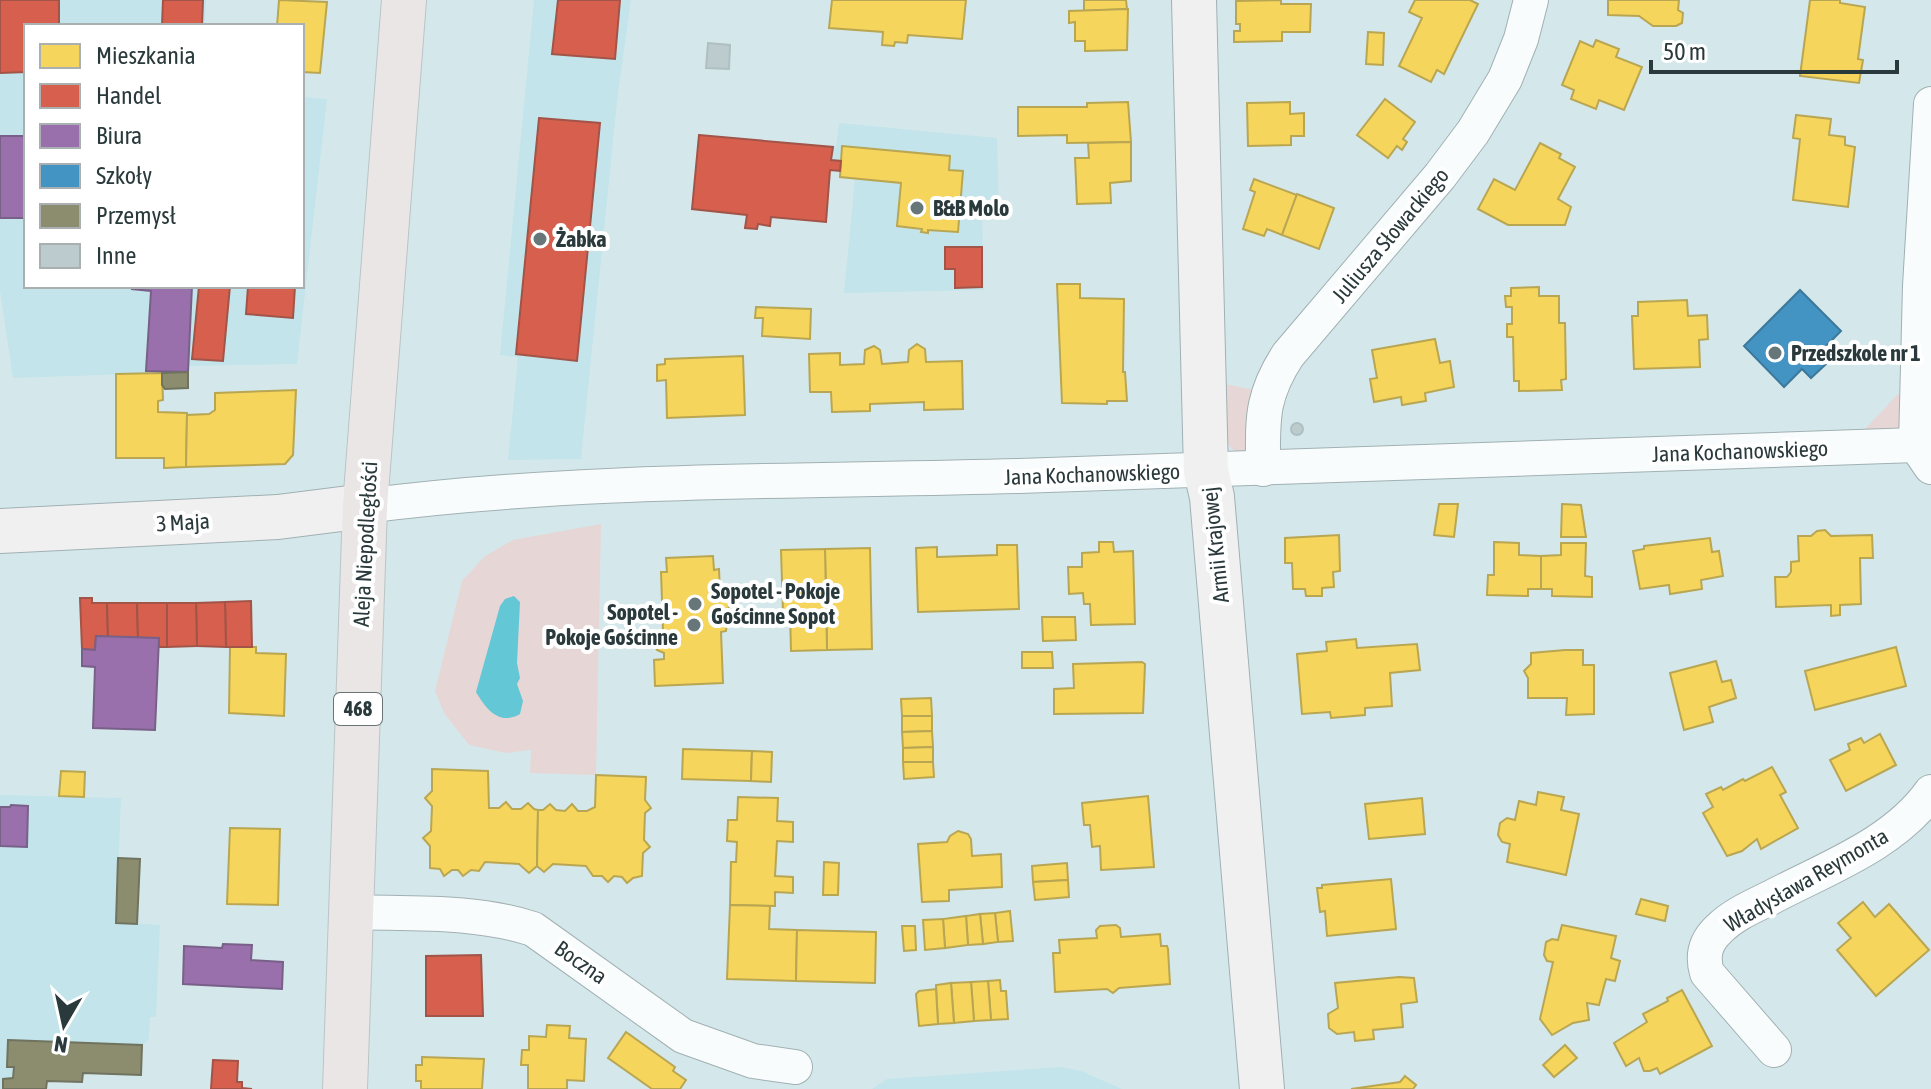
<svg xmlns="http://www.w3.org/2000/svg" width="1931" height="1089" font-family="'Asap Condensed',sans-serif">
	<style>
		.built { fill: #c3e4ea }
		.green { fill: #e7d6d6 }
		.water { fill: #63c7d6 }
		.homes { fill: #f6d55c; stroke: #b9a652; stroke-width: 2 }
		.shops { fill: #d6604d; stroke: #a25448; stroke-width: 2 }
		.offices { fill: #9970ab; stroke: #786089; stroke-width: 2 }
		.schools { fill: #4393c3; stroke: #3c789a; stroke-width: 2 }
		.industry { fill: #8c8c6e; stroke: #6f735f; stroke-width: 2 }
		.building { fill: #bcccce; stroke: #afbfc2; stroke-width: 2 }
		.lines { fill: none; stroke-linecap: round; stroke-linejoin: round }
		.street-casing { stroke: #a1b0b3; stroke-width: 36 }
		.secondary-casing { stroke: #a1b0b3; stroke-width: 46 }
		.primary-casing { stroke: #bac4c5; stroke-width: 46 }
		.street { stroke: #f9fcfc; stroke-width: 34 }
		.secondary { stroke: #f1f0f1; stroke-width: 44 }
		.primary { stroke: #eae6e6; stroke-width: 44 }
		.poi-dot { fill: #667679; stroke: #fff; stroke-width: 3 }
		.labels { text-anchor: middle; stroke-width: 8; stroke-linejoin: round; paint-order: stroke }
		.shield { fill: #fff; stroke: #6a7476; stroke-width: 2 }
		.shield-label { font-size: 20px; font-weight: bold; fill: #2a393b }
		.poi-label { font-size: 22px; font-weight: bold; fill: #2a393b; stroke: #fff; text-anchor: start }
		.street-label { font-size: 22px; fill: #2a393b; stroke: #fff }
	</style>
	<rect width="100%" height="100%" fill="#d4e8eb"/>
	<g class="built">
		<polygon points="0,0 206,0 205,26 26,26 26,286 302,286 302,97 327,99 297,364 189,366 188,372 13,378 0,291"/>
		<polygon points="534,0 631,0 617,101 581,459 508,460 518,357 500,355"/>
		<polygon points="839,123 997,138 999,210 982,212 984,290 844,293 855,179 840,177 841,162 831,160 833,147 836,147"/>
		<polygon points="0,795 121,798 116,922 160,925 156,1017 150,1017 149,1039 142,1046 141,1075 83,1073 82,1082 47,1081 46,1089 0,1089"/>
		<polygon points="1061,1067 1081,1071 1122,1089 872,1089 887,1079"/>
	</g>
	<g class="green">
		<path d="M1225,384L1250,389L1252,392L1249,447L1245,452C1235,453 1231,449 1226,441Z"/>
		<polygon points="1898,394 1901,397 1901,430 1864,430"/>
		<polygon points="601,524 596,775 530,773 531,750 506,753 469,745 444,713 435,691 462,581 485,556 513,540"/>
	</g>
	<path class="water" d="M514,596L520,602L517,663L520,678L517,684L523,701L520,714C499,726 486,709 476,692L500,606L505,599Z"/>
	<g class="homes">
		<polygon points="279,0 327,2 320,73 302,72 302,26 277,26"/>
		<polygon points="832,0 966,0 962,39 908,35 907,43 895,42 894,46 882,45 883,32 829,28"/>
		<polygon points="1084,0 1126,0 1127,9 1084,11"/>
		<polygon points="1281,0 1281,4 1311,4 1310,32 1282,32 1282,41 1234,42 1234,31 1240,31 1240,24 1236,24 1236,1"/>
		<polygon points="1415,0 1470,0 1478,4 1444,74 1437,70 1431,82 1399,66 1422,18 1409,12"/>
		<polygon points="1608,0 1679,0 1678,10 1683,13 1682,23 1676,26 1653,26 1639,16 1608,15"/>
		<polygon points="1810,0 1840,0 1840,3 1865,7 1858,59 1863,60 1859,83 1800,76"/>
		<polygon points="1128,9 1127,50 1085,51 1085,41 1075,41 1075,22 1069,23 1069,11"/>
		<polygon points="1368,32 1384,33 1383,65 1366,64"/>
		<polygon points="1596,40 1619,49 1616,57 1642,67 1624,110 1599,100 1596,109 1571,99 1574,90 1562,85 1580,41 1593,47"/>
		<polygon points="1385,99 1415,122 1403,139 1407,142 1402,150 1397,146 1388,158 1357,135"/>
		<polygon points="1128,102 1131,142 1067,143 1067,135 1018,136 1018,107 1087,107 1087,103"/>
		<polygon points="1290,102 1290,114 1304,113 1304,136 1291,136 1291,145 1248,146 1247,103"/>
		<polygon points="1796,115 1831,119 1829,135 1845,137 1845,145 1855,147 1848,207 1793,200 1800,139 1793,138"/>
		<polygon points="1131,142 1131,181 1110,183 1111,203 1077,204 1075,158 1089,158 1088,143"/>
		<polygon points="1540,143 1561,154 1559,158 1575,167 1558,199 1571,207 1565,225 1508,225 1478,209 1494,179 1515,190"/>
		<polygon points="842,146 950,156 949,170 963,171 958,232 928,230 928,233 921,232 922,229 897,226 901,183 840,177"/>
		<polygon points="1254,179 1297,195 1282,235 1267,229 1264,236 1243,229 1255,192 1250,190"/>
		<polygon points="1297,194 1334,208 1319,249 1282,235"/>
		<polygon points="1057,284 1080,284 1080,298 1124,299 1123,372 1125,372 1127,401 1107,401 1107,404 1062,403"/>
		<polygon points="1539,287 1539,296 1559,296 1559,323 1565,323 1566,379 1561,380 1562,390 1519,391 1519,381 1514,381 1513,337 1507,337 1507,324 1512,324 1512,307 1506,307 1505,296 1511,296 1511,288"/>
		<polygon points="1687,300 1688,316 1707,315 1708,339 1699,340 1700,367 1634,369 1632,316 1638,316 1638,302"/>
		<polygon points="756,307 811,309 810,339 762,336 763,318 755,318"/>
		<polygon points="1435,339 1440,363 1450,361 1454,387 1425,393 1426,401 1402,405 1401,397 1374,402 1370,379 1377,378 1372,350"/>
		<polygon points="917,344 925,349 926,362 962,361 963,409 924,410 924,402 870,404 870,411 832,412 831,392 810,392 809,354 840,353 840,365 864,364 865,350 874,346 880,350 882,364 908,362 909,350"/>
		<polygon points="743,356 745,415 667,418 666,380 657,381 657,365 665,364 665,359"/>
		<polygon points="162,373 163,400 158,401 158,412 187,413 186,467 164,468 164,458 116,458 116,374"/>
		<polygon points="296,390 293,455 285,464 186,467 187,415 209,414 215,410 215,393"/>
		<polygon points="1439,504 1458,504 1454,537 1434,535"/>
		<polygon points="1562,504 1581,505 1586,537 1561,537"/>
		<polygon points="1825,530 1831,536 1872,535 1873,558 1860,558 1861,604 1840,605 1840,615 1831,616 1831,605 1776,607 1775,577 1787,577 1791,572 1791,562 1799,561 1798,536 1811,536 1817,531"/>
		<polygon points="1339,535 1340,571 1333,572 1334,587 1322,588 1322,596 1306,596 1305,589 1293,589 1292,563 1285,563 1285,538"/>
		<polygon points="1710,538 1712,552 1719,551 1723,576 1701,580 1702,589 1670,594 1669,585 1640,589 1633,551 1644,549 1644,546"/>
		<polygon points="1099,542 1113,542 1114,552 1133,551 1135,624 1091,625 1090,604 1084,604 1083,593 1069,594 1068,567 1082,567 1082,553 1099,552"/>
		<polygon points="1494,542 1519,543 1519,555 1541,556 1541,589 1528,589 1528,596 1487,595 1488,575 1494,575"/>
		<polygon points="1561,543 1586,543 1585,576 1592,577 1592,597 1552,596 1552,589 1541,589 1541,556 1561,555"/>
		<polygon points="997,545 1017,545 1019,609 918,612 916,548 937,547 937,557 997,555"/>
		<polygon points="870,548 872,649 827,650 825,549"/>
		<polygon points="825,549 827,650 791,651 790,612 783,613 781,550"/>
		<polygon points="713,556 714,570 719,569 720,592 725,593 729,604 726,631 721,632 723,683 655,686 654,660 664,659 664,653 657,650 653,642 654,637 663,631 661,572 667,572 666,558"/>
		<polygon points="1042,617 1075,617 1076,640 1043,641"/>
		<polygon points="1356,639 1357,648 1417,644 1420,670 1390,673 1392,706 1365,708 1365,715 1331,718 1330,712 1302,714 1297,654 1327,651 1326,642"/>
		<polygon points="230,647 256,647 256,653 286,654 284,716 229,713"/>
		<polygon points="1896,647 1906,686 1815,710 1805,671"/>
		<polygon points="1565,650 1583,650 1583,665 1594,665 1594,714 1566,715 1567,698 1528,698 1528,678 1524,671 1531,664 1531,653"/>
		<polygon points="1022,652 1052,652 1053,668 1022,668"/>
		<polygon points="1716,661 1722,682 1731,680 1736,698 1709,707 1713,722 1684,730 1670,673"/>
		<polygon points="1142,662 1145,664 1143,713 1054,714 1054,689 1074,688 1073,664"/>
		<polygon points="931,698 932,716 902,716 901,699"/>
		<polygon points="902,716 932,716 932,731 902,732"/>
		<polygon points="932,731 933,747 903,748 902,732"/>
		<polygon points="1880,734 1896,765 1846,791 1830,760 1850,750 1848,744 1861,738 1864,743"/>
		<polygon points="933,747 933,762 903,762 903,748"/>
		<polygon points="683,749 752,751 751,781 682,779"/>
		<polygon points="752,751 772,752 771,782 751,781"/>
		<polygon points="903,762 933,762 934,777 904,779"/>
		<polygon points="1772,767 1786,792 1780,795 1798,828 1761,849 1757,839 1742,851 1727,856 1703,813 1713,807 1706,794 1721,787 1723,790 1743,779 1745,781"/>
		<polygon points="432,769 488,771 489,808 499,808 506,802 512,809 521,809 528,803 534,809 538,810 537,866 529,873 519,864 485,862 479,871 471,870 463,876 458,870 452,870 444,876 440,869 430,868 430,846 423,838 431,831 432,806 425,798 432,791"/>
		<polygon points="61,771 85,772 84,797 59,796"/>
		<polygon points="596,775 646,777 645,800 651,808 645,813 644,840 650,847 643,853 642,876 633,878 627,883 622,877 614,876 608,882 602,876 593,876 586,866 553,864 544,872 537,866 538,810 543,810 550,804 556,810 565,811 572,804 578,811 587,811 595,807"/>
		<polygon points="1538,792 1564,797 1561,810 1579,814 1566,875 1507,862 1510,844 1502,842 1498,835 1500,823 1507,818 1515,820 1519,801 1536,805"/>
		<polygon points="1148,796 1154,867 1101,870 1100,846 1092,847 1090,825 1084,825 1082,803"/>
		<polygon points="738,797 778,798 777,821 793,822 793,842 777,841 775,876 793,877 793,893 775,892 775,906 730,905 731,862 736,862 737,842 727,841 728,820 737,820"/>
		<polygon points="1422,798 1425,834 1369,839 1365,804"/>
		<polygon points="230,828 280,829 278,905 227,904"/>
		<polygon points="958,831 968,834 971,839 972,856 1001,854 1002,887 949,890 949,901 922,902 918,844 947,842 950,836"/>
		<polygon points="824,862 839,863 838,895 823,895"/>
		<polygon points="1067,863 1068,880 1033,882 1032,866"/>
		<polygon points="1391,879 1396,929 1327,936 1325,911 1320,912 1317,888 1322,888 1322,885"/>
		<polygon points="1068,880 1069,897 1035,900 1033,882"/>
		<polygon points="1641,899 1668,906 1665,921 1636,914"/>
		<polygon points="1863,902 1875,917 1889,904 1929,950 1876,996 1837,950 1851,938 1838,923"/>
		<polygon points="730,905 770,906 769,929 797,930 796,981 727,979"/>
		<polygon points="1010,911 1013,941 998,942 995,913"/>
		<polygon points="995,913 998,942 983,944 980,914"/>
		<polygon points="980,914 983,944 968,945 966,916"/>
		<polygon points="966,916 968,945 945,948 943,919"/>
		<polygon points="943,919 945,948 925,950 923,920"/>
		<polygon points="1116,925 1120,928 1121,937 1160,934 1161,946 1167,946 1168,949 1170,984 1119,988 1113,993 1107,989 1055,992 1053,953 1060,953 1059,940 1097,938 1096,930 1100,926"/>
		<polygon points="1562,925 1616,936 1611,958 1620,961 1615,981 1606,979 1599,1005 1587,1003 1589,1020 1573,1023 1552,1035 1540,1019 1553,962 1547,961 1544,955 1546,942 1552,939 1558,940"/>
		<polygon points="902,926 915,926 916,950 904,951"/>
		<polygon points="797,930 876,932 875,983 796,981"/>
		<polygon points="1399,977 1414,978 1417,1002 1401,1004 1403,1027 1373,1030 1374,1039 1355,1041 1354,1032 1337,1034 1329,1028 1328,1014 1338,1008 1335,983"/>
		<polygon points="1000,980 1001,991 1006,991 1008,1019 991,1020 988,981"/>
		<polygon points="988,981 991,1020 974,1021 971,982"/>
		<polygon points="971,982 974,1021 954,1023 951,983"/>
		<polygon points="951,983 954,1023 938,1024 936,985"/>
		<polygon points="936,989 938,1024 919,1026 916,994 919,991"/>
		<polygon points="1682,990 1712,1046 1660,1074 1657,1068 1650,1071 1644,1071 1639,1058 1626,1066 1614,1043 1647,1022 1643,1014 1668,1001 1667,998"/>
		<polygon points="547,1025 570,1026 569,1038 586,1039 584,1081 567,1080 567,1089 528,1089 528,1065 521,1065 522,1050 529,1050 529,1036 546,1037"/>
		<polygon points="626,1032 675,1067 673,1071 686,1080 680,1089 652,1089 608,1058"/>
		<polygon points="1565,1045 1577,1058 1554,1077 1543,1065"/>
		<polygon points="422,1057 484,1059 482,1089 421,1089 421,1081 416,1081 416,1065 422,1065"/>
		<polygon points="1405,1076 1416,1085 1413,1089 1351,1089 1400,1082"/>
	</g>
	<g class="shops">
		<polygon points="0,0 59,0 59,26 26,26 26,72 0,73"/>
		<polygon points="163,0 203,0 202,26 162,26"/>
		<polygon points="558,0 620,0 615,59 552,54"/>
		<polygon points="539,118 600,123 577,361 516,354"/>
		<polygon points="699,135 833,147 831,160 841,161 840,171 830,170 826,222 771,217 770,226 758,224 757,229 745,228 747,215 692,209"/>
		<polygon points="945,247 982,247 982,287 955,288 955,269 945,269"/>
		<polygon points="199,286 230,286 223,361 192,359"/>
		<polygon points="248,286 295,286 293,318 246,314"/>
		<polygon points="80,598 92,598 92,603 107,603 108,637 96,636 95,650 82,649"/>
		<polygon points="251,601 252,647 226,647 225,602"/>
		<polygon points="225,602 226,647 197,646 196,603"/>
		<polygon points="107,603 137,603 138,638 108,637"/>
		<polygon points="137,603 167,603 167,647 159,647 159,638 138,638"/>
		<polygon points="167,603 196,603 197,646 167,647"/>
		<polygon points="481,955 483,1016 426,1016 426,956"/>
		<polygon points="213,1060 238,1061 237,1082 242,1082 242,1088 252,1089 211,1089"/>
	</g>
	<g class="offices">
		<rect x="0" y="136" width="26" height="82"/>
		<polygon points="132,286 192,286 188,372 146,371 151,291 132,289"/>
		<polygon points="96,636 159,638 155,730 93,728 95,667 82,666 82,649 95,650"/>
		<polygon points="11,805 28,806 27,847 0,846 0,807 10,807"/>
		<polygon points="223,944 252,945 251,960 283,962 282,989 183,984 184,946 222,948"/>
	</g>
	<polygon class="schools" points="1800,290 1841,331 1824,348 1833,356 1825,365 1811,378 1802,369 1784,387 1744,346"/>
	<g class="industry">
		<polygon points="188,372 188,388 165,389 162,385 162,373"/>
		<polygon points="118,858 140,859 137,924 116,923"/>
		<polygon points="8,1040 142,1045 141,1075 83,1073 82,1082 47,1081 46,1089 3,1089 3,1079 13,1078 14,1067 7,1067"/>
	</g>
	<g class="building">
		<polygon points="708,43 730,45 729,69 706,68"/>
		<circle cx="1297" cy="429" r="6"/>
	</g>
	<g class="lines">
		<g class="street-casing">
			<g id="street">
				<polyline points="1931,104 1920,286 1916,445 1931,467"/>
				<path d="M1263,469C1263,421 1260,398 1288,355L1440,176L1473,132L1505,79L1521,39L1531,0"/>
				<path d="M365,506C582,478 801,482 1019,476C1318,467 1617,454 1916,445"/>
				<path d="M350,912C411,914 475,910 533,929L683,1036L753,1061L795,1067"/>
				<path d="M1774,1050L1707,973C1702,956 1705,942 1719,929C1734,914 1754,906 1772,897C1827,868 1894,844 1931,792"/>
			</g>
		</g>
		<g class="secondary-casing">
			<g id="secondary">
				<polyline points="1194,0 1206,471 1212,497 1262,1089"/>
				<polyline points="0,531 278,517 365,506"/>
			</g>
		</g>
		<g class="primary-casing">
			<polyline id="primary" points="345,1089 365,506 404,0"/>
		</g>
		<use href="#street" class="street"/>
		<use href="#secondary" class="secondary"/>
		<use href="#primary" class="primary"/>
	</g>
	<g class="poi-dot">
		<circle cx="917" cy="208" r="8"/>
		<circle cx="540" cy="239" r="8"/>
		<circle cx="1775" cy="353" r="8"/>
		<circle cx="695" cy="604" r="8"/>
		<circle cx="694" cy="625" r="8"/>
	</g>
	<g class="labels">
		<rect class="shield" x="334" y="693" width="48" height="32" rx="6"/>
		<g class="shield-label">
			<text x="358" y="716">468</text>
		</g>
		<g class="poi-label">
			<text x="933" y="216">B&amp;B Molo</text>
			<text x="556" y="247">Żabka</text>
			<text x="1791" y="361">Przedszkole nr 1</text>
			<text x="711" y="599">Sopotel - Pokoje<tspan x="711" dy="25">Gościnne Sopot</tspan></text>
			<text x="678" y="620" text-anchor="end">Sopotel -<tspan x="678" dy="25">Pokoje Gościnne</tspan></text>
		</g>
		<g class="street-label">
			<text transform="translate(1390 235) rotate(-50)" y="8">Juliusza Słowackiego</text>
			<text transform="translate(1740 451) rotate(-2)" y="8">Jana Kochanowskiego</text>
			<text transform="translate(1092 474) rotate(-2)" y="8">Jana Kochanowskiego</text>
			<text transform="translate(183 522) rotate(-3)" y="8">3 Maja</text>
			<text transform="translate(365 544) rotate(-87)" y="8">Aleja Niepodległości</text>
			<text transform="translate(1215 545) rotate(-96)" y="8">Armii Krajowej</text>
			<text transform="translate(1806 880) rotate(-30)" y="8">Władysława Reymonta</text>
			<text transform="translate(581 962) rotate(35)" y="8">Boczna</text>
		</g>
	</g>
	<rect x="24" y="24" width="280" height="264" fill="#ffffff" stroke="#aab0b1" stroke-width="2"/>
	<rect x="40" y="44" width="40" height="24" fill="#f6d55c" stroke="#aab0b1" stroke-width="2"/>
	<text x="96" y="64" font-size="24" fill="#2a393b">Mieszkania</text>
	<rect x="40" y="84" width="40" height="24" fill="#d6604d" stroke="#aab0b1" stroke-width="2"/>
	<text x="96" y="104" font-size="24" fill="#2a393b">Handel</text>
	<rect x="40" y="124" width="40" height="24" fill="#9970ab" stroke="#aab0b1" stroke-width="2"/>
	<text x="96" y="144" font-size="24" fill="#2a393b">Biura</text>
	<rect x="40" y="164" width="40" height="24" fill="#4393c3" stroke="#aab0b1" stroke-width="2"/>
	<text x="96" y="184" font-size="24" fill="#2a393b">Szkoły</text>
	<rect x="40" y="204" width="40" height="24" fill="#8c8c6e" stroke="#aab0b1" stroke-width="2"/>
	<text x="96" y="224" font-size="24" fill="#2a393b">Przemysł</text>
	<rect x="40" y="244" width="40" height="24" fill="#bcccce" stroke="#aab0b1" stroke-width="2"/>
	<text x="96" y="264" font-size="24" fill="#2a393b">Inne</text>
	<g transform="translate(64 1025) rotate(189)" stroke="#ffffff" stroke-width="6" paint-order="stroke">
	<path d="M0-6L14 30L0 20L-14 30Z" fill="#2a393b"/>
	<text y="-12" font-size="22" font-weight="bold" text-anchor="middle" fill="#2a393b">N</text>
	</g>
	<path d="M1651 60v12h246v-12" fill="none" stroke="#2a393b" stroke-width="4"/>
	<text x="1663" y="60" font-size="24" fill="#2a393b" stroke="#ffffff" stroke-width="6" paint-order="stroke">50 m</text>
</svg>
